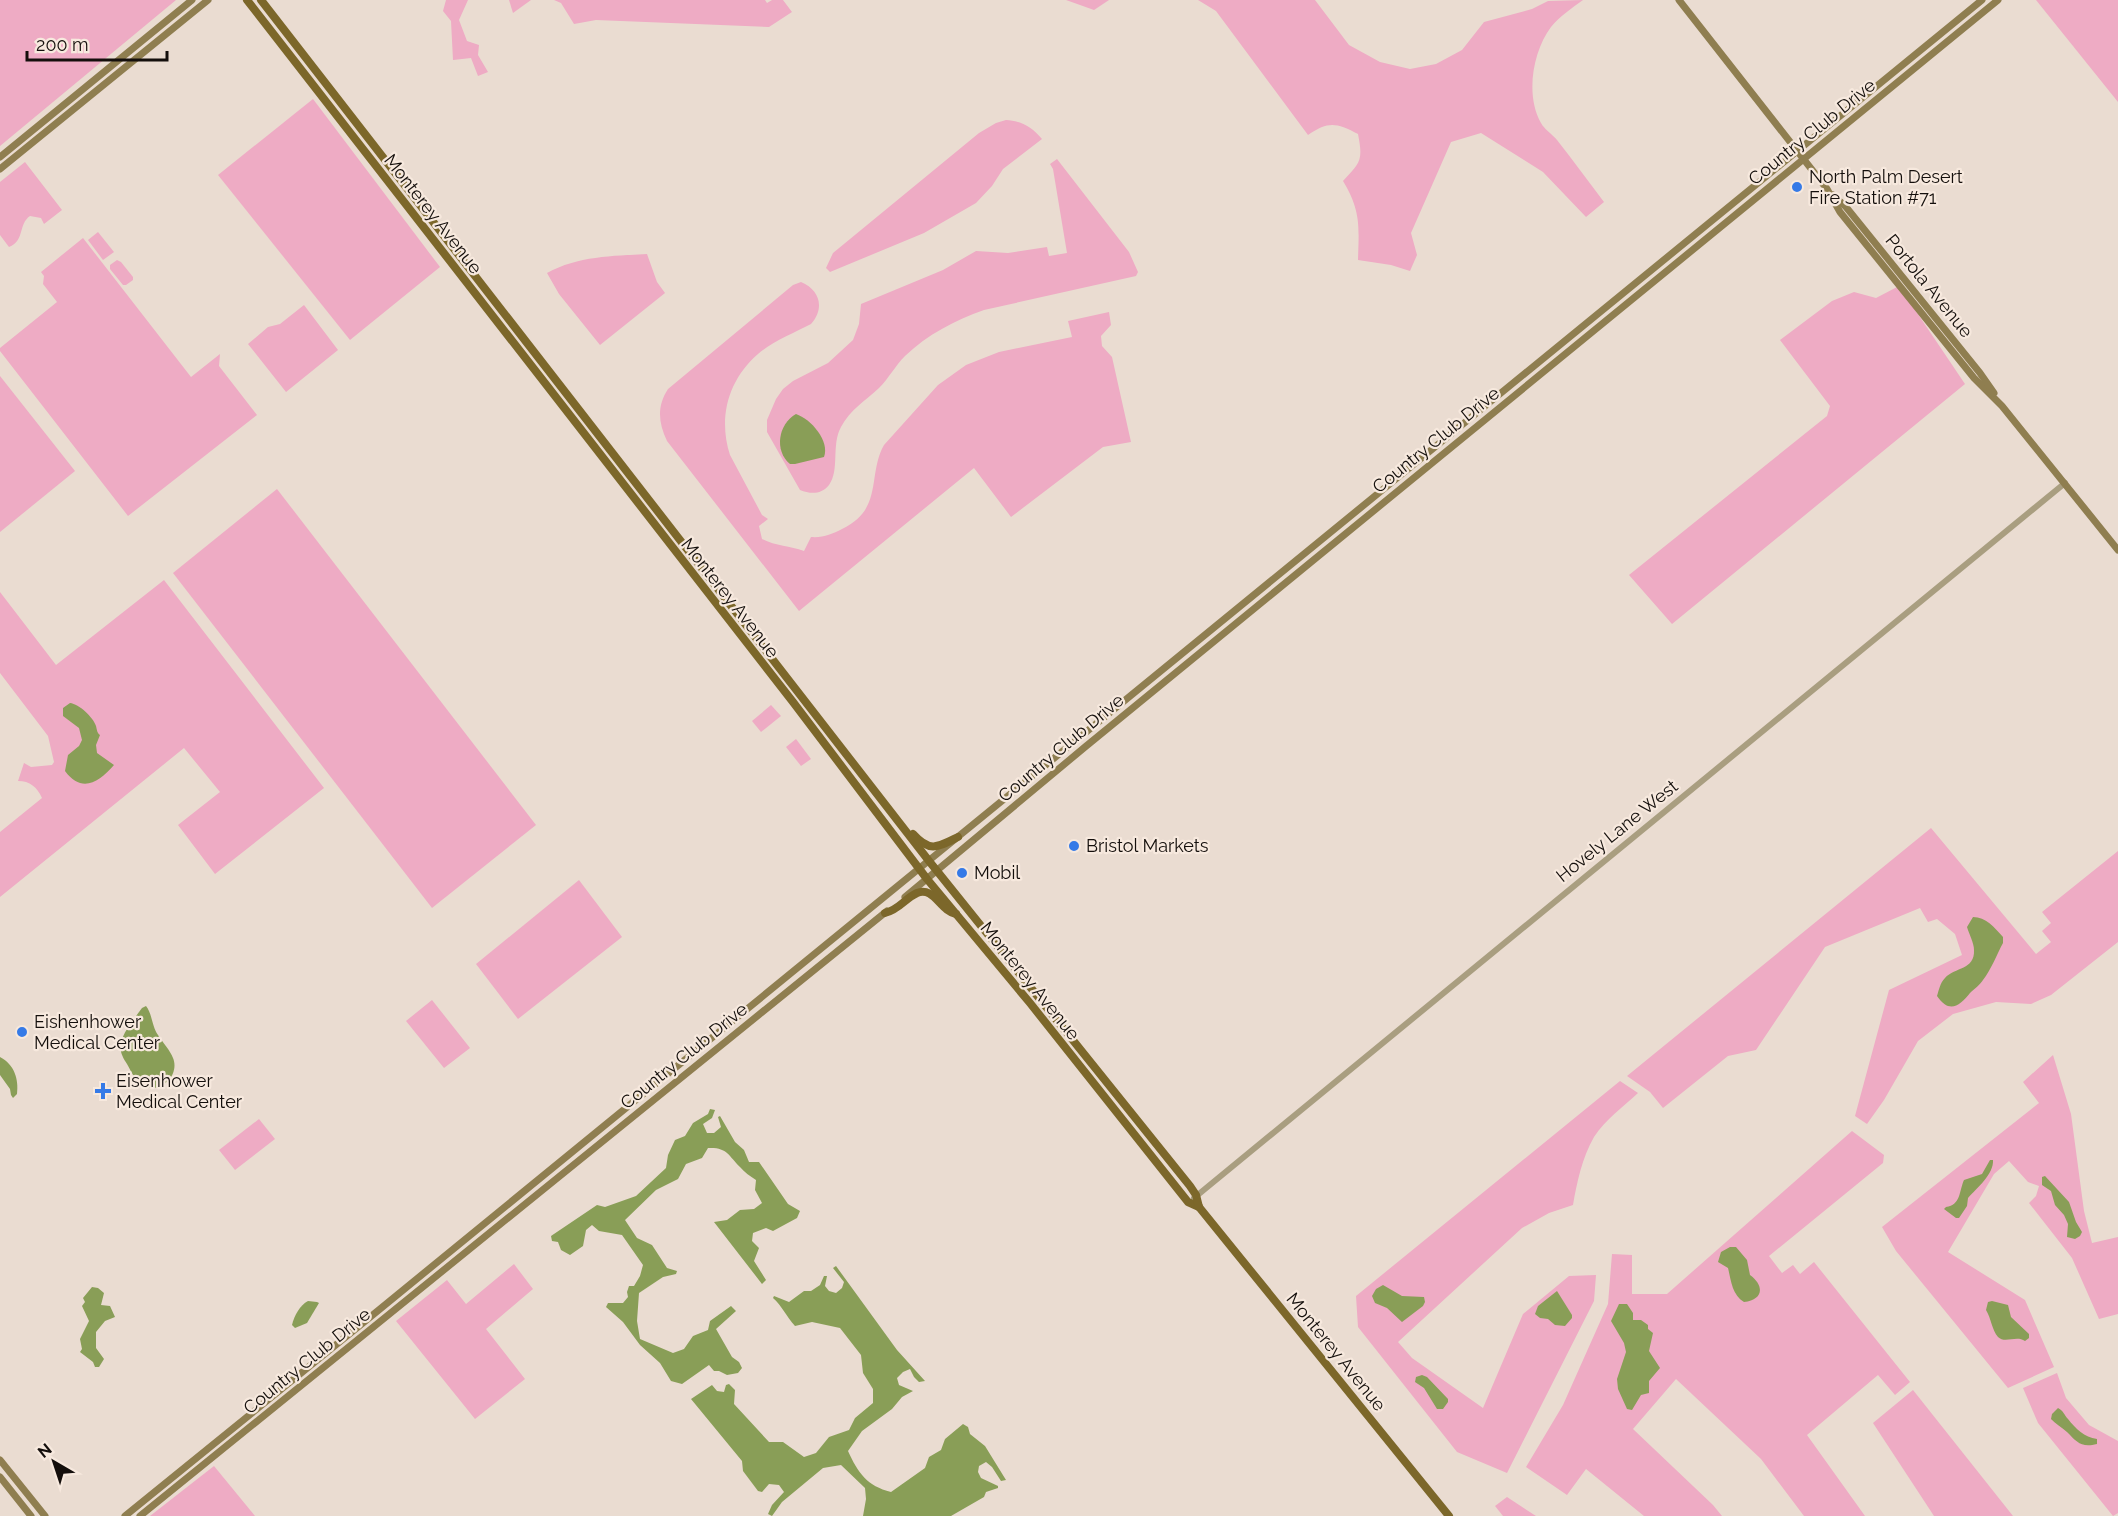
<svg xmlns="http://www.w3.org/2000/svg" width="2118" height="1516" font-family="Raleway,sans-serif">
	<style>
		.green { fill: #eeabc4 }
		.water { fill: #899e57 }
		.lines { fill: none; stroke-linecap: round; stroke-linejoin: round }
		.tertiary { stroke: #a99e80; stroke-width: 6 }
		.secondary { stroke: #8f7e50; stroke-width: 7 }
		.primary { stroke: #7c672a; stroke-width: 8 }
		.poi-dot { fill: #357ae7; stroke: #f7e9de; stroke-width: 2 }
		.labels { text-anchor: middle; stroke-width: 4.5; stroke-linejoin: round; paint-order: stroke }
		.street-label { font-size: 18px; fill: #140f0c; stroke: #f7e9de }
		.poi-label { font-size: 18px; fill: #140f0c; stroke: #f7e9de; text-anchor: start }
	</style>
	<rect width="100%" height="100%" fill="#eadcd1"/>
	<g class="green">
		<polygon points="0,0 176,0 0,146"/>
		<polygon points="446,0 468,0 459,20 467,41 479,45 478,55 488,72 478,76 471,58 453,60 451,21 443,11"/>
		<polygon points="509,0 531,0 513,13"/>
		<polygon points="554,0 765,0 767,3 772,0 783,0 792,12 769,27 596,20 574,24 561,3"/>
		<polygon points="1066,0 1109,0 1094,10"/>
		<path d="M1198,0H1315L1349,45L1380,62L1410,69L1436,64L1462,50L1484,22L1532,9L1548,1L1583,0C1572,8 1560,16 1551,27C1533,51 1525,95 1541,123C1544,129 1552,134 1557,140C1573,160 1588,181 1604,202L1586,217L1543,172L1481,133L1451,142L1411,233L1417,255L1410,271L1391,265L1358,260C1359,226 1361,211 1343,181C1361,162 1363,160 1358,134C1336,123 1329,121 1308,135L1216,11Z"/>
		<polygon points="2036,0 2118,0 2118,102"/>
		<polygon points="313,99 440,267 350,340 218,175"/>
		<path d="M1006,120C1022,121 1032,127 1042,139L1003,169L992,186L976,203L924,233L830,272L826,268L833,253L979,133L996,123Z"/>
		<path d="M1057,159L1129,252L1138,272L1136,276L984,310C955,320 927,335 905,356C895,366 889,378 879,388C865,401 850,410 841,427C831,445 840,470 829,485C821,495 810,494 800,490L767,432V420L776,399L783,389L793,381L828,363L853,340L859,324L861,304L943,270L976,251L1008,253L1047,247L1049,256L1067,253L1053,169L1050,164Z"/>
		<path d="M25,162L62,210L44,224L41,218L30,216C18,224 25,241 9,247L0,235V182Z"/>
		<polygon points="98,232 114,252 103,260 88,240"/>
		<polygon points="83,238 191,377 220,354 219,366 257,415 128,516 0,351 0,348 57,302 43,284 44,276 41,272"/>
		<path d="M647,254L657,282L665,293L600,345L559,294L547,273C578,256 612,256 647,254Z"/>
		<polygon points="117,260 121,262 133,277 133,280 126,285 123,285 110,269 110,265"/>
		<path d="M801,282C820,290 825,308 811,324C794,333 773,341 758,354C728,380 718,418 730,455L762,515L768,519L759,526L762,539C776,546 790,546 804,551L811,537C823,538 832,534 842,529C884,509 867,475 884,445L938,385L966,365L999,352L1072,337L1068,321L1109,312L1111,325L1101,336L1102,346L1112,357L1131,442L1103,447L1011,517L974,468L799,611L667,441C658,422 657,406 668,389L793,285Z"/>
		<polygon points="1899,286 1965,384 1672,624 1629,575 1827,416 1830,406 1780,340 1832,301 1854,292 1876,298"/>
		<polygon points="304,305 338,350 286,392 248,344 268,327 280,324"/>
		<polygon points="0,376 75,471 0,532"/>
		<polygon points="277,489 536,825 432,908 173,573"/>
		<path d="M164,580L324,788L215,874L178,825L220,792L184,748L0,897V832L42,798C37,787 30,781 18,781L24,763L31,767L52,765L54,762L48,736L0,673V592L56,665Z"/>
		<polygon points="771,705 781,716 761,732 752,721"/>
		<polygon points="796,739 811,759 801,766 786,747"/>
		<polygon points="1931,828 2036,954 2051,942 2042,931 2051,923 2042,912 2118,851 2118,942 2051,995 2031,1004 1996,1002 1953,1014 1918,1041 1884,1100 1867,1124 1855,1116 1889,990 1962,955 1955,934 1937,919 1928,922 1920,908 1825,947 1756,1050 1728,1056 1663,1108 1650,1092 1627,1076"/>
		<polygon points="579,880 622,937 518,1019 476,964"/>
		<polygon points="432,1000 470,1048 444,1068 406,1021"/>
		<polygon points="2053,1055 2071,1114 2084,1211 2092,1243 2118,1237 2118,1314 2099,1319 2072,1258 2029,1203 2036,1196 2039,1186 2028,1182 2009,1161 1994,1174 1948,1252 2025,1300 2054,1367 2008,1388 1896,1251 1882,1227 2039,1103 2023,1082"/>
		<path d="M1620,1081L1638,1093C1624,1106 1605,1120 1594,1137C1582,1158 1577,1182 1573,1205L1549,1213L1522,1228L1398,1342L1412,1358L1483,1408L1523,1314L1569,1276L1596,1275L1594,1301L1507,1473L1457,1452L1358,1327L1356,1296Z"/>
		<polygon points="259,1119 275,1139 235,1170 219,1150"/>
		<polygon points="1852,1131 1884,1155 1883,1163 1769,1256 1782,1273 1793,1265 1800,1274 1814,1262 1910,1382 1895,1395 1878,1375 1807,1435 1865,1516 1804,1516 1761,1459 1676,1379 1633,1429 1713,1505 1722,1516 1644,1516 1586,1469 1567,1495 1526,1467 1563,1405 1608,1304 1612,1254 1632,1255 1632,1294 1667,1294"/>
		<polygon points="514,1264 533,1289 486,1329 525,1379 475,1419 396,1321 447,1280 466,1304"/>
		<polygon points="2057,1373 2066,1398 2089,1425 2118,1441 2118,1513 2113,1516 2038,1423 2023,1388"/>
		<polygon points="1913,1390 2013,1516 1934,1516 1873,1423"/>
		<polygon points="214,1466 255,1516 150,1516"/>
		<polygon points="1507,1497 1536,1516 1503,1516 1495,1506"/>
	</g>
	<g class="water">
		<path d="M796,414C811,419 830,441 824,457L795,464H790C774,451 778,424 796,414Z"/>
		<path d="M70,703C79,704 93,717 96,726C97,730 97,733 100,735L96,745L97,753L114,765C99,782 82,794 65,771L68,755L79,746L82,740L79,728L63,716V708Z"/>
		<path d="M1973,917C1986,917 1994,927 2003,937V943C1997,954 1991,970 1983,980C1980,985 1974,989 1970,993C1960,1006 1949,1014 1937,996C1939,990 1940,983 1945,978C1955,967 1975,970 1974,950C1974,943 1969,934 1967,927Z"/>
		<path d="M146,1006C152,1013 152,1027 158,1035C163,1043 170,1050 173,1058C180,1075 161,1094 144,1086C135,1081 132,1073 127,1064C123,1058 119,1051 121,1043C124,1030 135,1018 142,1008Z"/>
		<path d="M0,1057C14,1064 19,1079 17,1094L13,1098L11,1095L10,1089L0,1075Z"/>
		<path d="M710,1109L715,1110L712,1118L703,1124L707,1133H714L721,1127L718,1117L720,1116L735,1142L744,1150L749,1162H759L788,1204L800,1211L797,1218L773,1231L766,1228L753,1233L752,1241L759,1248L754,1261L766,1280L762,1284L714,1222L727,1220L740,1210L754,1209L762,1203L755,1190L756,1180C750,1176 744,1172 740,1167C728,1155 727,1147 708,1148L702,1158L686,1164L678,1179L656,1190L625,1220L637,1238L652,1245L667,1268L677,1271L676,1274L663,1277L639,1293L637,1321L640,1339L673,1353L684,1349L693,1336L708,1330L710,1321L731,1306L736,1311L716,1329L732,1357L739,1362L742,1368L738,1373L727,1375L719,1371H714L709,1365L682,1384L671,1381L660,1363L640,1345L623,1322L606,1307L608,1303H623L628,1297L627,1292L629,1286H634L640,1276L643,1265L622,1235L599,1231L592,1225L586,1230L583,1246L570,1255L561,1250L558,1242L552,1241L551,1236L597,1205L605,1207L636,1196L666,1168L668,1155L675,1140L685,1136L693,1123L708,1114Z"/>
		<path d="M1990,1160H1993C1994,1174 1977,1188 1968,1198L1967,1206L1959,1218H1956L1944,1209L1946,1207C1961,1205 1959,1191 1964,1180L1982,1174Z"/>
		<polygon points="2045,1176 2069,1202 2076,1222 2082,1232 2080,1236 2075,1239 2067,1237 2068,1224 2064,1215 2055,1205 2051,1191 2042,1185 2042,1177"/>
		<path d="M1730,1247H1736L1747,1260L1750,1275C1765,1286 1763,1300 1744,1302C1732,1295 1731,1280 1728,1268L1718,1262L1721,1252Z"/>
		<path d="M836,1266L897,1350L925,1381L919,1382L914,1377L910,1369L903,1372L897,1378L899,1385L913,1391L902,1397L892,1409L862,1431L848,1451C858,1473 867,1486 891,1492L925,1468L929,1457L941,1450L945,1439L963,1424L968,1427L970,1434L985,1446L1006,1480L1001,1481L992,1467L986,1462L979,1466L978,1472L981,1478L998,1486V1488L986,1492L984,1497L951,1516H863L866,1499L865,1488L841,1465L823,1468L782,1502L772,1516L768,1514L772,1505L784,1492L779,1485L769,1484L762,1492L758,1491L743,1471L742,1461L691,1399L712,1385L717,1391L724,1392L726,1385L729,1384L735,1390L734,1404L769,1442H783L804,1457L816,1453L829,1437L849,1430L855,1418L873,1403V1389L863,1373L861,1355L840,1328L812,1322L795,1326C786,1316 782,1306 773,1298L774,1296L789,1302L804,1291H811L820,1285L824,1276H827L825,1286L829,1291L836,1293L842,1288L844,1282L833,1268Z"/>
		<polygon points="1383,1285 1402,1296 1424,1297 1425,1302 1423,1306 1402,1322 1387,1308 1375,1303 1372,1296 1376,1289"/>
		<polygon points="92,1287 98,1288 104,1293 101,1305 110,1306 115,1317 105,1321 96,1332 96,1348 104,1359 99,1367 95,1367 93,1362 80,1352 82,1349 80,1339 89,1321 82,1306 85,1302 83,1298"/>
		<polygon points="1557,1291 1572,1315 1572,1318 1565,1326 1555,1325 1548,1319 1540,1318 1535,1314 1538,1306"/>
		<path d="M308,1301L317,1302L319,1303L307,1323L295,1328L292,1325C294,1316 300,1305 308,1301Z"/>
		<path d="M1992,1301L2008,1305L2011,1317L2029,1334V1338L2025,1341C2016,1335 2005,1344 1998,1337C1992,1330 1991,1318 1986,1310L1988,1302Z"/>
		<polygon points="1619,1304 1627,1304 1633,1313 1633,1320 1641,1320 1648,1325 1648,1329 1653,1333 1649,1351 1660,1368 1649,1381 1649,1393 1641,1395 1632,1410 1627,1409 1618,1389 1617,1379 1626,1352 1624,1343 1611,1321"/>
		<polygon points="1422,1375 1427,1377 1448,1399 1448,1402 1443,1409 1437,1409 1424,1388 1415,1382 1416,1377"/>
		<path d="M2058,1408C2064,1411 2064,1415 2068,1419C2076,1429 2084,1437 2097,1439V1444C2081,1448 2077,1442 2067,1432C2061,1427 2056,1424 2051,1419L2052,1414Z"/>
	</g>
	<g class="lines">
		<polyline class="tertiary" points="1194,1198 2065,483"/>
		<g class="secondary">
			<polyline points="1679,0 1827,189 1840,212 1974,378 2002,406 2118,550"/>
			<polyline points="0,157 192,0"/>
			<polyline points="0,169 208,0"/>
			<polyline points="1833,195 1846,207 1980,373 1994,393"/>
			<polyline points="905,897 1085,747 1998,0"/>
			<polyline points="0,1460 45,1516"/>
			<polyline points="0,1477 31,1516"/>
			<path d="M125,1516C746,1013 1363,505 1982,0"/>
			<polyline points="140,1516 887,911"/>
		</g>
		<g class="primary">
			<polyline points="247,0 793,702 927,879 1030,1003 1188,1202 1199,1207"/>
			<polyline points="261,0 929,861 1190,1186 1196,1195 1199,1207 1449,1516"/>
			<path d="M913,834C930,853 938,847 958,837"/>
			<path d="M885,913C900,909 904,899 917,893C934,886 940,911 956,914"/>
		</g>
	</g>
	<g class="poi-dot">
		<circle cx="1797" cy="187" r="6"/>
		<circle cx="1074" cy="846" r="6"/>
		<circle cx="962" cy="873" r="6"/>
		<circle cx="22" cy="1032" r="6"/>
		<path d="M100 1082h6v6h6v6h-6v6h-6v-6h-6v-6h6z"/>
	</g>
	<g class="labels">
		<g class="street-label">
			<text transform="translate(1812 132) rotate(-39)" y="6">Country Club Drive</text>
			<text transform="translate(433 214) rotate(52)" y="6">Monterey Avenue</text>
			<text transform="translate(1929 286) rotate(51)" y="6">Portola Avenue</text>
			<text transform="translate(1436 440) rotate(-39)" y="6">Country Club Drive</text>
			<text transform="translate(730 598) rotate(52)" y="6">Monterey Avenue</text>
			<text transform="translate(1061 748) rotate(-40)" y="6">Country Club Drive</text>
			<text transform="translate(1617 831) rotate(-39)" y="6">Hovely Lane West</text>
			<text transform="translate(1030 981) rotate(51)" y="6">Monterey Avenue</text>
			<text transform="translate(684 1056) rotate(-39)" y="6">Country Club Drive</text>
			<text transform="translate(1336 1352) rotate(51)" y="6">Monterey Avenue</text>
			<text transform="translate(307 1361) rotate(-39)" y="6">Country Club Drive</text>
		</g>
		<g class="poi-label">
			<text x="1809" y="183">North Palm Desert<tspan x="1809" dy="21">Fire Station #71</tspan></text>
			<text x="1086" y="852">Bristol Markets</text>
			<text x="974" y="879">Mobil</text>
			<text x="34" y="1028">Eishenhower<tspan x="34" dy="21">Medical Center</tspan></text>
			<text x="116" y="1087">Eisenhower<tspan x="116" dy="21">Medical Center</tspan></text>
		</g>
	</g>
	<g transform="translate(54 1462) rotate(321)" stroke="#f7e9de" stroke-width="4.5" paint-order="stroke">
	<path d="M0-4.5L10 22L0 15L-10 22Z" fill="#140f0c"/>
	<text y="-9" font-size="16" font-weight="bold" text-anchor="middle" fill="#140f0c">N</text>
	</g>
	<path d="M27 51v9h140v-9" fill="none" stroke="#140f0c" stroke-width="3"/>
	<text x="36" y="51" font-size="18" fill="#140f0c" stroke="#f7e9de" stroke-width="4.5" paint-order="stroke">200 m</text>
</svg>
